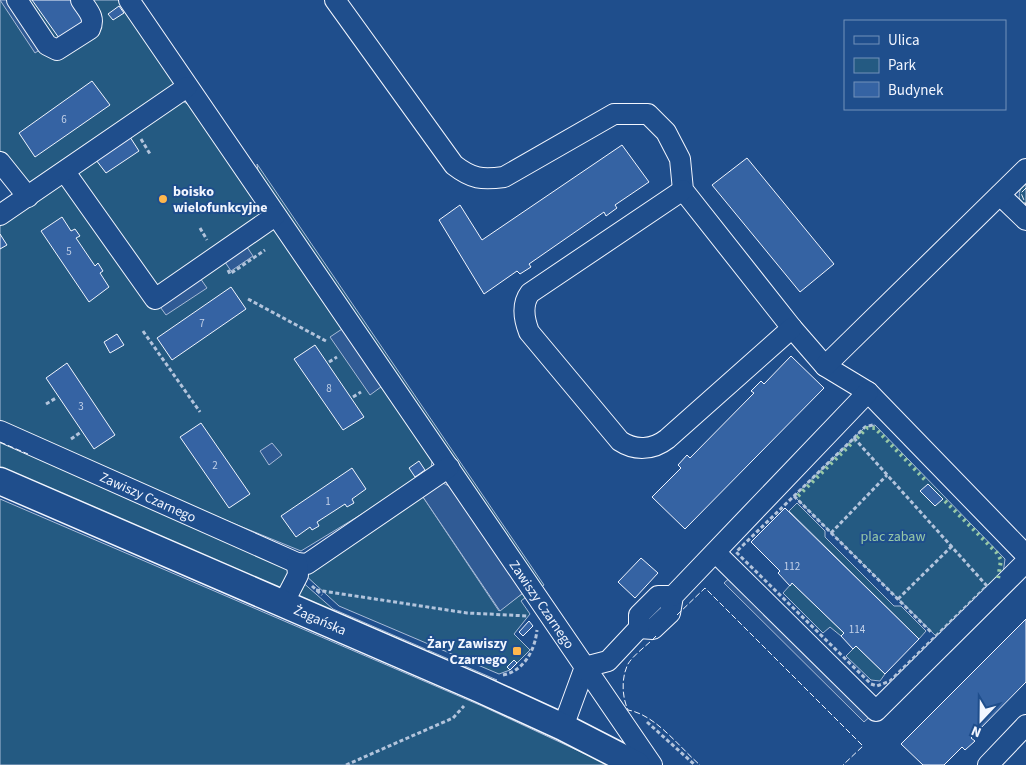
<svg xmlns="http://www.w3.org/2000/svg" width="1026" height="765" font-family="'Source Sans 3',sans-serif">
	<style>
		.green { fill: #245a82; stroke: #a8bbd7 }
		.parking { fill: #305b95; stroke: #a8bbd7 }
		.building { fill: #3563a3; stroke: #f2f6ff }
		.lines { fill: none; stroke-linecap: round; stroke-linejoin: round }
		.minor-casing { stroke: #f2f6ff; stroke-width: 22 }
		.major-casing { stroke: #f2f6ff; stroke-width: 29 }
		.path { stroke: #b3c4dc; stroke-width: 3; stroke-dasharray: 4 2.5; stroke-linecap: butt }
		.minor { stroke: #1f4e8c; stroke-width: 20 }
		.major { stroke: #1f4e8c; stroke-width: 26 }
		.hedge { stroke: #97c8a6; stroke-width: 4; stroke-dasharray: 2.5 4; stroke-linecap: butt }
		.fence { stroke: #f2f6ff; stroke-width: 1; stroke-dasharray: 6 2.5; stroke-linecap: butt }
		.poi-dot { fill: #ffb74d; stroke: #1f4e8c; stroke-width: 2 }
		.labels { text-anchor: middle; stroke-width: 4; stroke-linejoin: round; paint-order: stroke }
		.number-label { font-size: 11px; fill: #c3d1e8 }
		.poi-label { font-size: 14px; font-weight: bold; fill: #f2f6ff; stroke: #1f4e8c; text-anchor: start }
		.street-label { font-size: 14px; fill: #f2f6ff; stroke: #1f4e8c }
		.park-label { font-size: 14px; fill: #97c8a6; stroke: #1f4e8c }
	</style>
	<rect width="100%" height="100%" fill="#1f4e8c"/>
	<g class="green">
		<polygon points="0,0 119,0 172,77 175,87 28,191 0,174"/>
		<polygon points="181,100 194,108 432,461 431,468 385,500 301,551 186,504 0,422 0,226"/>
		<polygon points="257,164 544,585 540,588 258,171"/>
		<path d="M1026,181V210C1017,201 1017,190 1026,181Z"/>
		<polygon points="875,425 1005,559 1003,574 941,641 794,496 865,427"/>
		<polygon points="0,438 289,568 289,576 283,590 0,472"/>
		<polygon points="421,494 499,611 523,593 526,597 521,601 530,614 514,634 530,650 517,663 514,660 507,667 510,670 499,674 339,606 304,574"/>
		<polygon points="0,499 482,706 609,765 0,765"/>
		<polygon points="797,503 825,531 825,537 894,606 901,606 926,631 919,639 789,511"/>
		<polygon points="300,580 333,609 497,680 488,680 296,601"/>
		<polygon points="792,583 844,633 841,636 830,627 823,633 783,593"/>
		<polygon points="856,646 885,674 880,681 871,680 846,656"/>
	</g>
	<g class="parking">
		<polygon points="0,0 17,0 47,45 35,53"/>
		<polygon points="245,244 253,256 231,271 223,259"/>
		<polygon points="198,275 207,288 166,315 158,304"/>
		<polygon points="345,327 385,384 370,395 330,337"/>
		<polygon points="272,443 282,455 269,465 260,451"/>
		<polygon points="441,482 451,487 523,593 500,611 421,494"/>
		<polygon points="734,574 874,713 864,722 724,583"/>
	</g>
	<g class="building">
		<polygon points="32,0 73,0 87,19 59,38"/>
		<polygon points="119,6 124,13 113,20 108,14"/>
		<polygon points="92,81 110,105 35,157 19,133"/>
		<polygon points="130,137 139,151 106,173 96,160"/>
		<polygon points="622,145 649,182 615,205 617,208 606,216 604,212 529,264 531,267 520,274 517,271 484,294 439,220 460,205 482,240"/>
		<polygon points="747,158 834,264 800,292 712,185"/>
		<polygon points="62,217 71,231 75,229 80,236 76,238 95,266 98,263 103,271 100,273 109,287 89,302 41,231"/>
		<polygon points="0,234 7,245 0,249"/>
		<polygon points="231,287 246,309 172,360 157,338"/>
		<polygon points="117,334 124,345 110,353 104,342"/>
		<polygon points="315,345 364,417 343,430 294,359"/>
		<polygon points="791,356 824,388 685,529 652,497 681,468 678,465 687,455 690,458 754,393 751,391 761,381 764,384"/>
		<polygon points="67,363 115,435 94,449 46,378"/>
		<polygon points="201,423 250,494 229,508 180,437"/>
		<polygon points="419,461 425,470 415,477 409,468"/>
		<polygon points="352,468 366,489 352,499 354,503 347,507 345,504 317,522 319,526 312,530 310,527 296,537 281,516"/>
		<polygon points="928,484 943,499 935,506 920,491"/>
		<polygon points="785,508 919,639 885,674 856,646 853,649 841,636 844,633 792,583 790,586 778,573 780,571 751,542"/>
		<polygon points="641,558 658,573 635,598 618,582"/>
		<polygon points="1026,619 1026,682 971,738 975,741 965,750 962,747 944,765 923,765 901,744"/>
		<polygon points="529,621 533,626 523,636 519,632"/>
		<polygon points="514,660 517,663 510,670 507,667"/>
	</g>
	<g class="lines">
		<g class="minor-casing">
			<g id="minor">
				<path d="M17,0L47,45L57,50L90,29C96,17 87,10 81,0"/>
				<path id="s1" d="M129,0L585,667L563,727"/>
				<path d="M335,0L454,165C472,179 482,180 504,177L614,114H648L666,132L680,159L683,190L792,328L825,366L868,392L1026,555"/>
				<polyline points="0,162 28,197"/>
				<polyline points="65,172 155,299 275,216"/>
				<path d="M683,190L530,293C521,305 524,319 529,332L620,441C635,451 653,450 667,439L792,328"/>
				<polyline points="1000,195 1026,220"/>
				<polyline points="0,215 187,87"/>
				<polyline points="825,366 1026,169"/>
				<path id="s2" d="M0,431L297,563L307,564L449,467"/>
				<polyline points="716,553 876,711 1026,562"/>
				<polyline points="283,604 298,575 297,563"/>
				<polyline points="639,628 653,629 670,613 673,596 868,392"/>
				<polyline points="652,765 585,667 608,661 639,628 639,615 658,596 673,596"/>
				<polyline points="988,765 1026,725"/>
			</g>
		</g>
		<g class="major-casing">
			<g id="major">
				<path id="s3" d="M0,481L480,689L563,727L637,765"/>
			</g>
		</g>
		<g class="path">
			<polyline points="141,139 150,154"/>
			<polyline points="200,228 207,240"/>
			<polyline points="228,270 230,274 265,250"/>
			<polyline points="248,299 326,341"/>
			<polyline points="143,331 200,412"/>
			<polyline points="329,362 337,357"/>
			<polyline points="353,397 361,392"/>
			<polyline points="46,404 56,398"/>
			<polygon points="854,438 987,586 890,681 877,686 871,684 736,552"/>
			<polyline points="854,438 865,427 873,425"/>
			<polyline points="71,439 81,432"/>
			<polyline points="794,496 931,632"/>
			<polyline points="831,533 887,475"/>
			<polyline points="312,586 322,595"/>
			<polyline points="316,590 467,613 528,616"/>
			<polyline points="898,599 952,546"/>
			<path d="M503,675C524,671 535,650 537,630"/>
			<polyline points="647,722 695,765"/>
			<polyline points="346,765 453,718 464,706"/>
		</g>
		<use href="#minor" class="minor"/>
		<use href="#major" class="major"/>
		<g class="hedge">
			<polyline points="857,438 867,428 875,428 927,482"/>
			<polyline points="798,496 854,441"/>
			<polyline points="945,501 997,553 1001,560 998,579"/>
		</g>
		<g class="fence">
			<polyline points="1026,188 1021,193 1026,205"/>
			<polyline points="0,442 28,454"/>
			<polyline points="677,615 705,588 863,746 843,765"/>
			<path d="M656,636C648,645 634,654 628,664C621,678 622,697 628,710C656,715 679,747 700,765"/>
		</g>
	</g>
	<g class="poi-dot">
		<circle cx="163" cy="199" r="5"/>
		<rect x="512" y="646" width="10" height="10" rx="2.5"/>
	</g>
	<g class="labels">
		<g class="number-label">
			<text x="64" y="123">6</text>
			<text x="69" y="255">5</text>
			<text x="202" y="327">7</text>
			<text x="329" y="392">8</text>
			<text x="81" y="410">3</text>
			<text x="215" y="469">2</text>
			<text x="328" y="505">1</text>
			<text x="792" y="570">112</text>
			<text x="857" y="633">114</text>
		</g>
		<g class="poi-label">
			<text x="173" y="196">boisko<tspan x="173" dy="16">wielofunkcyjne</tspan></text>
			<text x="507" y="648" text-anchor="end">Żary Zawiszy<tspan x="507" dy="16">Czarnego</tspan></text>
		</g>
		<g class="street-label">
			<text dy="5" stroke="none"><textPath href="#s2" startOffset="162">Zawiszy Czarnego</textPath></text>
			<text dy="5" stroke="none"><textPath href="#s1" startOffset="732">Zawiszy Czarnego</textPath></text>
			<text dy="5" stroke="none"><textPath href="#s3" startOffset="349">Żagańska</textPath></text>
		</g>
		<g class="park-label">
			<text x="893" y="541">plac zabaw</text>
		</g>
	</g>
	<rect x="844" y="20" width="162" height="90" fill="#1f4e8c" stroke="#7391ba"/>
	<rect x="854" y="36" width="25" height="8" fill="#1f4e8c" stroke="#7391ba"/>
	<text x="888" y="45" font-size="15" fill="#f2f6ff">Ulica</text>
	<rect x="854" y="58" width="25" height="15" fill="#245a82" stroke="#7391ba"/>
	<text x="888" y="70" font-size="15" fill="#f2f6ff">Park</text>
	<rect x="854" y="82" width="25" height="15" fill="#3563a3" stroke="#7391ba"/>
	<text x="888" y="95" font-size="15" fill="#f2f6ff">Budynek</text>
	<g transform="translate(981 720) rotate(202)" stroke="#1f4e8c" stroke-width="4" paint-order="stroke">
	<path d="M0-4L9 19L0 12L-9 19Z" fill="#f2f6ff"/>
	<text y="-8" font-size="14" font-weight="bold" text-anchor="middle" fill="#f2f6ff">N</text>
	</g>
</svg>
